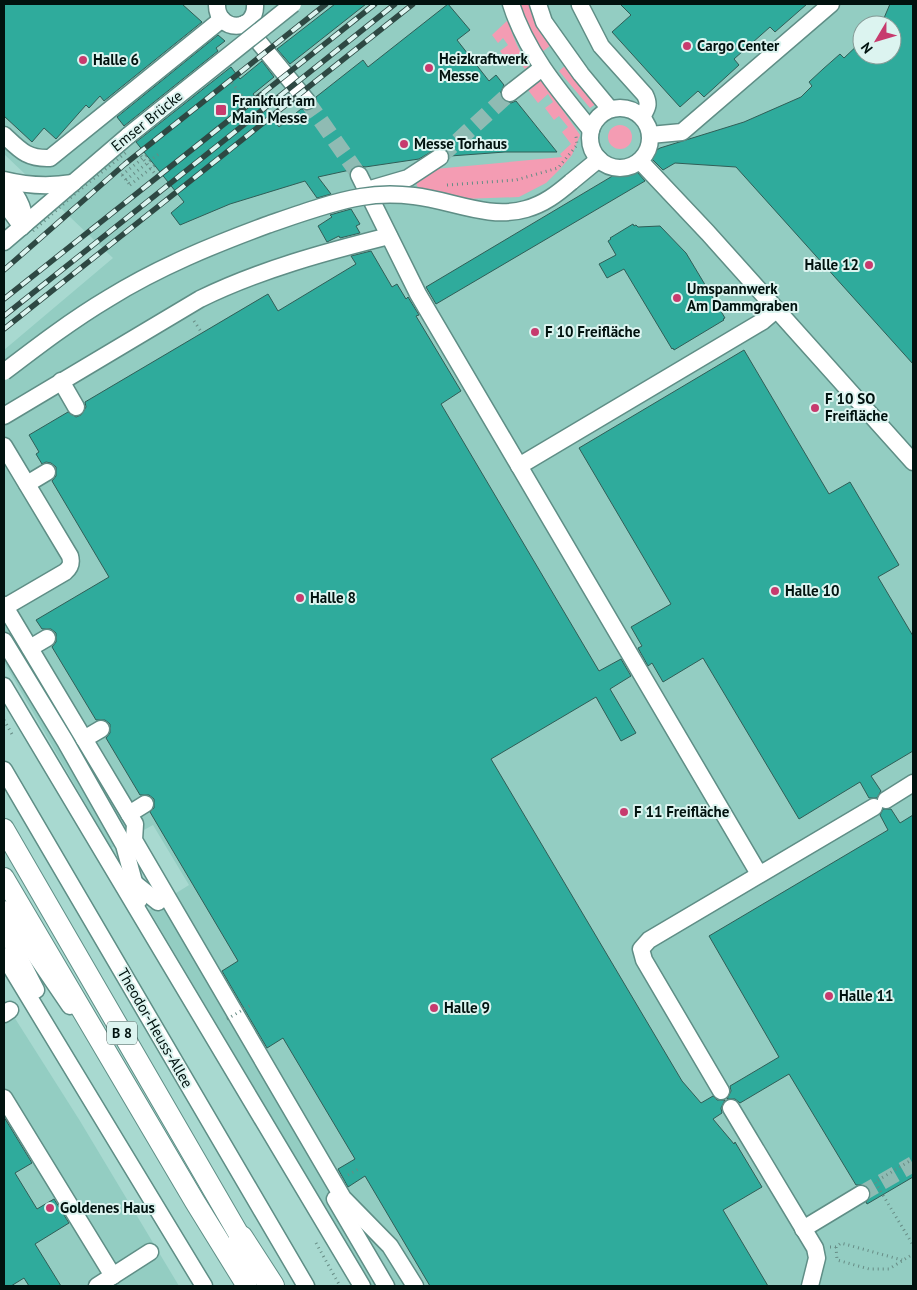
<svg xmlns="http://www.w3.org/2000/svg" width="917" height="1290" font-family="'PT Sans',sans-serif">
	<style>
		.built { fill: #93cdc2; fill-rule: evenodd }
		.green { fill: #f49cb3 }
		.building { fill: #2fab9c; stroke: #305e57 }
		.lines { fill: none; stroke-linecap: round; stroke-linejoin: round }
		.minor-tunnel { stroke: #8fbbb3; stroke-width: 16; stroke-dasharray: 16 8; stroke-linecap: butt }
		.minor-casing { stroke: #5f8e86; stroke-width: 19 }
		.major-casing { stroke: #5f8e86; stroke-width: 22 }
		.highway-casing { stroke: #5f8e86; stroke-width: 26 }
		.path { stroke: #678c85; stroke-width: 3; stroke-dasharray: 1 4; stroke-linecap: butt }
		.minor { stroke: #fff; stroke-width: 16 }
		.major { stroke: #fff; stroke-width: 20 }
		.highway { stroke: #fff; stroke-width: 24 }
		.rail-casing { stroke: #2e4843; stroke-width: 5.5 }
		.rail { stroke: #dcf4f0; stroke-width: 4; stroke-dasharray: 11; stroke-linecap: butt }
		.minor-bridge-casing { stroke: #5f8e86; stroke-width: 19; stroke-linecap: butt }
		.path-bridge { stroke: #678c85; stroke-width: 3; stroke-dasharray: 1 4; stroke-linecap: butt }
		.minor-bridge { stroke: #fff; stroke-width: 16 }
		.poi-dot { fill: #c73b6e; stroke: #dcf4f0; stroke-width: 2 }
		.labels { text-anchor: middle; stroke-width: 4; stroke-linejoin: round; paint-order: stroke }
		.shield { fill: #dcf4f0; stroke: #435652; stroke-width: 1 }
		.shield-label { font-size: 14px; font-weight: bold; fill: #01120f }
		.poi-label { font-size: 15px; font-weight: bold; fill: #01120f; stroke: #dcf4f0; text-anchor: start }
		.street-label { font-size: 15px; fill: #01120f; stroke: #dcf4f0 }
	</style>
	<rect width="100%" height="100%" fill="#a8d9d0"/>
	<g class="built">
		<path d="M4,4H913V1286H372L149,910L189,885L153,825L111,848L4,662V350L113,258L4,154ZM862,25H892V55H862Z"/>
		<polygon points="4,1001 80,1121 179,1286 4,1286"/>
	</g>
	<g class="green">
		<polygon points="520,4 530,4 551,45 542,52 529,32"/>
		<path d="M508,20C513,38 519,51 529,66L525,69L515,58L509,63L500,51L508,45L503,38L498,43L492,35Z"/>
		<polygon points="566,65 597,103 590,108 559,71"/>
		<polygon points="541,79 580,135 572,155 560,169 546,183 519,197 463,199 420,193 416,183 435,169 562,157 560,154 571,144 562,132 568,127 559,116 554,120 545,108 553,102 548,94 538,103 528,90"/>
		<circle cx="620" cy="137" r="12"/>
	</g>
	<g class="building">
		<polygon points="4,4 182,4 202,22 104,101 100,96 89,108 86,105 56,139 44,128 32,142 4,116"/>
		<polygon points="335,4 366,4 290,64 277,49"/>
		<polygon points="448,4 470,30 457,40 489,81 496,75 504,85 500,94 502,100 511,103 516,101 557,152 505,152 450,156 445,148 439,147 419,159 365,167 359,165 354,166 350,170 318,177 331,194 317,198 305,181 230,204 180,225 171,213 184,202 136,142 231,67 240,79 262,61 274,77 253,94 279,127 301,109 308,111 313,109 316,104 316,97 363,60 368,67"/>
		<polygon points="620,4 807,4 775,32 770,27 734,59 739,65 704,97 698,91 680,107 612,32 631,15"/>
		<polygon points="890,4 913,4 913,364 736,167 675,163 663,170 648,155 660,148 744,122 801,97 812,86 809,82 823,69 840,54 844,58 862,41 862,55 892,55 892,25 881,25"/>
		<polygon points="218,35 225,41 216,48 218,51 124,126 117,117"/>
		<polygon points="631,165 645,181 436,304 426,287"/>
		<polygon points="351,209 360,224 356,226 360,233 340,238 339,236 327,242 318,226 332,217 330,215"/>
		<polygon points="633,224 634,226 636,225 638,227 660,226 686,253 725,318 723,319 724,320 674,350 673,348 672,349 624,269 607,278 599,264 616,255 608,241 611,239 610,238"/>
		<polygon points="371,251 392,287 397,284 406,299 408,297 419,315 416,316 461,391 441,404 599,671 621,659 631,676 610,689 636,733 621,741 596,697 491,759 682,1081 701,1103 713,1096 717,1100 725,1100 721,1108 722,1113 713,1119 734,1144 735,1142 762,1187 723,1210 768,1286 430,1286 365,1176 348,1187 338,1169 355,1159 283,1038 267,1048 222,971 238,961 150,812 154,808 154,799 149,795 140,795 106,738 110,733 110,724 105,720 96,720 52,647 56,642 56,633 51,629 42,629 36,620 109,577 52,481 56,476 56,467 51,463 46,462 42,464 36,454 39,452 29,435 68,412 76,417 81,415 86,407 85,402 268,294 278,311 356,264 351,256"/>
		<polygon points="744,350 829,494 850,482 899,565 878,577 913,636 913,751 871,776 881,791 877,798 869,798 860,782 799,819 703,658 663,682 652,663 648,666 638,648 642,646 631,627 671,604 579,448"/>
		<polygon points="883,809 891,809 900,823 913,815 913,1177 867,1204 866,1202 871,1194 869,1188 865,1185 856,1185 789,1074 740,1103 735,1099 727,1099 731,1091 730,1086 779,1057 709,936 888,830 880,815"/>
		<polygon points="4,1117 32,1163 15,1173 37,1209 54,1199 69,1223 35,1244 61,1286 29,1286 24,1278 11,1286 4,1286"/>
	</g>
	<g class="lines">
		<g class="minor-tunnel">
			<polyline points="307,101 359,175"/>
			<polyline points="440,157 510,93"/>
			<polyline points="861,1194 913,1164"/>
		</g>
		<g class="minor-casing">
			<g id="minor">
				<path d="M217,4C216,33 257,33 255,4"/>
				<path d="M511,4C526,52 559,91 591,130"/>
				<polyline points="538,4 544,22 581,74 610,109"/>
				<path d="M581,4L580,5L601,46L645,95C650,105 647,108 642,117"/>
				<polyline points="244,24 307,101"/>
				<polyline points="510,93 542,68"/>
				<circle cx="620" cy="138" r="30"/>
				<path d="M4,135C20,150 27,159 50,158L222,19"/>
				<polyline points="650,135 682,132 831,4"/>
				<polyline points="640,161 708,233 913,462"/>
				<polyline points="359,175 418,294 759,874"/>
				<path d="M4,180C28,186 48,187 73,183"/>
				<path d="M4,181C16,194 24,205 25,224"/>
				<polyline points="571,182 599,159"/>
				<polyline points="367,190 408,178 440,157"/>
				<polyline points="4,202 22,227"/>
				<polyline points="4,242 129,135"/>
				<polyline points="61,381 76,407"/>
				<path d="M4,416L200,299C259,270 325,252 389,236"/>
				<path d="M4,446L70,556C72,563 71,567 65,572L5,607"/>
				<polyline points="519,466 763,321 776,310"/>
				<polyline points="27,484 47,472"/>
				<polyline points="4,605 135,824 134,840 343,1198 390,1246 415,1286"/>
				<polyline points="4,641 65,741 124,845 139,900"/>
				<polyline points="30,648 47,638"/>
				<polyline points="4,686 362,1286"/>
				<polyline points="84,739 101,729"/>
				<polyline points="4,770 306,1286"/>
				<polyline points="886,800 913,783"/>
				<polyline points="129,814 145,804"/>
				<polyline points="133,882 158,902"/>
				<polyline points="4,909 70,1006"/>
				<polyline points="4,928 36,990"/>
				<polyline points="4,956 204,1286"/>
				<polyline points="4,1014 10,1010"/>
				<polyline points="721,1091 644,960 641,949 649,940 874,807"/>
				<polyline points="4,1098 113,1276"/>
				<polyline points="731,1108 815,1248 817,1258 810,1286"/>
				<polyline points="335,1199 386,1286"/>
				<polyline points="803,1229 861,1194"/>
				<polyline points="97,1286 150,1252"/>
			</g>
		</g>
		<g class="major-casing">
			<g id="major">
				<polyline points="4,829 241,1238 250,1250"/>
				<polyline points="4,878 195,1202 247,1286"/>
			</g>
		</g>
		<g class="highway-casing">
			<polyline id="highway" points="241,1238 272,1286"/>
		</g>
		<g class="path">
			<polyline points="232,83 247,102"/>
			<polyline points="233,94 237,90"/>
			<polyline points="236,98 241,94"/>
			<polyline points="141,156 155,174"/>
			<polyline points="122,175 130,185"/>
			<polyline points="126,180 161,152"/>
			<polyline points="447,185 516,180 558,168 577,145 576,136"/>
			<polyline points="194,321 202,333"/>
			<polyline points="4,720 13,736"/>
			<polyline points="913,1159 875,1182 913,1245"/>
			<polyline points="348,1175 360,1168"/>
			<polyline points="316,1243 340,1286"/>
			<polyline points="830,1247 836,1247 841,1243 902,1260"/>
			<polyline points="836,1247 837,1260 869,1269 889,1269 913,1254"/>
		</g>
		<use href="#minor" class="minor"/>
		<use href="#major" class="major"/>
		<use href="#highway" class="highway"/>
		<g class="rail-casing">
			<g id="rail">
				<polyline points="4,270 125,164 326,4"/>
				<polyline points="4,299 375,4"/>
				<polyline points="4,316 395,4"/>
				<polyline points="4,329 413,4"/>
			</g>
		</g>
		<use href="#rail" class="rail"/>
		<g class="minor-bridge-casing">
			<g id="minor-bridge">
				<polyline points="129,135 293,4"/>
				<path d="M4,372C38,346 72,320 109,298C159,267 213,245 267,225C296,215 331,202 361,197C378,194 397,194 414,196C451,200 489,220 526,209C544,204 557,194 571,182"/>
			</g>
		</g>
		<g class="path-bridge">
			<polyline points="122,175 147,155"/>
			<polyline points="130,185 155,165"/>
			<polyline points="33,231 76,193 128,151"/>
			<polyline points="227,1019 251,1005"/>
		</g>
		<use href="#minor-bridge" class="minor-bridge"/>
	</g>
	<g class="poi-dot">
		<circle cx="687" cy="46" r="5"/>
		<circle cx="83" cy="60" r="5"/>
		<circle cx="429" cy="68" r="5"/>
		<rect x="215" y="104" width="12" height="12" rx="2.5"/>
		<circle cx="404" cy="144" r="5"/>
		<circle cx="869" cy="265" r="5"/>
		<circle cx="677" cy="298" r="5"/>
		<circle cx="535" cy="332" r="5"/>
		<circle cx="815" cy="408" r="5"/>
		<circle cx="775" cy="591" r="5"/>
		<circle cx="300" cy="598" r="5"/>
		<circle cx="624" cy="812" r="5"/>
		<circle cx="829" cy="996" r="5"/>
		<circle cx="434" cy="1008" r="5"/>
		<circle cx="50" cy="1208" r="5"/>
	</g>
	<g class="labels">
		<rect class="shield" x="107" y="1021.5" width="30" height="23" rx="4"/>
		<g class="shield-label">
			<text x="122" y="1038">B 8</text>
		</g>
		<g class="poi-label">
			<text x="697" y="51">Cargo Center</text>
			<text x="439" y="64">Heizkraftwerk<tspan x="439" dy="17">Messe</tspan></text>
			<text x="93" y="65">Halle 6</text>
			<text x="232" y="106">Frankfurt am<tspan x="232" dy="17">Main Messe</tspan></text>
			<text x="414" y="149">Messe Torhaus</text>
			<text x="859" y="270" text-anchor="end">Halle 12</text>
			<text x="687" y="294">Umspannwerk<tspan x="687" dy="17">Am Dammgraben</tspan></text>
			<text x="545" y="337">F 10 Freifläche</text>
			<text x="825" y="404">F 10 SO<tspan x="825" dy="17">Freifläche</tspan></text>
			<text x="785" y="596">Halle 10</text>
			<text x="310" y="603">Halle 8</text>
			<text x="634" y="817">F 11 Freifläche</text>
			<text x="839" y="1001">Halle 11</text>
			<text x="444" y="1013">Halle 9</text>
			<text x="60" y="1213">Goldenes Haus</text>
		</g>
		<g class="street-label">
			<text transform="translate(147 121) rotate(-39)" y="5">Emser Brücke</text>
			<text transform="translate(155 1028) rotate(60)" y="5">Theodor-Heuss-Allee</text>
		</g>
	</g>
	<rect width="917" height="1290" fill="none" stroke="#01120f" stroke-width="10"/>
	<g transform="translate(877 40) rotate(232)"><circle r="24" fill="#dcf4f0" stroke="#849a96"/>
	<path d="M0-4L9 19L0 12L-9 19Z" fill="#c73b6e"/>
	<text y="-8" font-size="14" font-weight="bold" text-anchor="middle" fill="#01120f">N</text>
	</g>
</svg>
